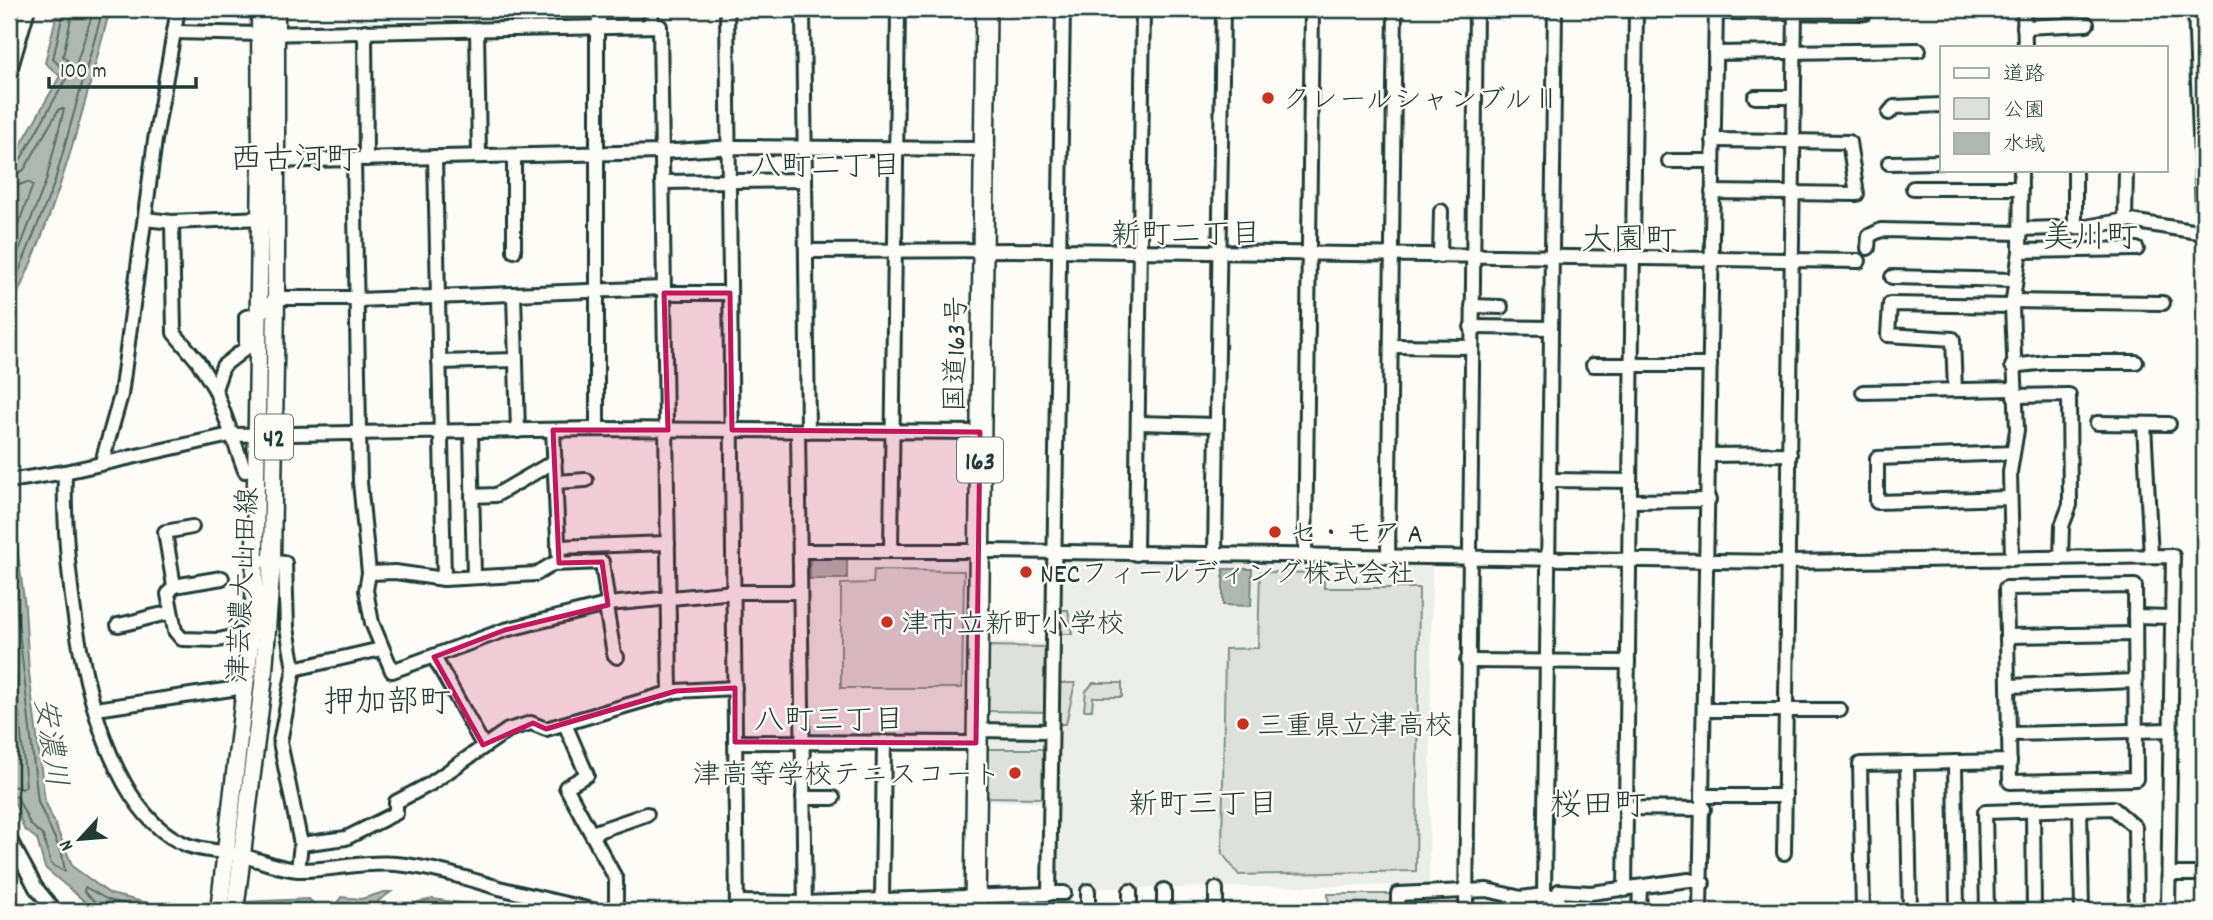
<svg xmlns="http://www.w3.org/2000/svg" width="2213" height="920" font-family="Dekko,'Klee One',sans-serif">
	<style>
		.built { fill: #eceee9 }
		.green { fill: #dde0db; stroke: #7e8e88; stroke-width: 2 }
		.water { fill: #aeb8b1; stroke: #75877f; stroke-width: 2 }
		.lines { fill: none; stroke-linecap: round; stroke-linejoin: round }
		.shore { stroke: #586e66; stroke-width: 2 }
		.minor-casing { stroke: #1f3d34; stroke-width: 18 }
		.major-casing { stroke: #1f3d34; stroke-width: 21 }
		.highway-casing { stroke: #1f3d34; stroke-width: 24 }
		.minor { stroke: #fdfcf7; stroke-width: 12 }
		.major { stroke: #fdfcf7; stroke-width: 16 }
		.highway { stroke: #fdfcf7; stroke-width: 19 }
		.marked { fill: #c2185b; fill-opacity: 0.2; stroke: #c2185b; stroke-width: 5; stroke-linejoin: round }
		.poi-dot { fill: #c8321e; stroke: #fdfcf7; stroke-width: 2.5 }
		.labels { text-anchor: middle; stroke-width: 5; stroke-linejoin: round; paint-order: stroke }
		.shield { fill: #fdfcf7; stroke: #62766e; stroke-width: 2 }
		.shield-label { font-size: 26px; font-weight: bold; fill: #1f3d34 }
		.poi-label { font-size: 28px; fill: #1f3d34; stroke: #fdfcf7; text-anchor: start }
		.street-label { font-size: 28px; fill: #1f3d34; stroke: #fdfcf7 }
		.neighbourhood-label { font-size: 30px; fill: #1f3d34; stroke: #fdfcf7 }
		.water-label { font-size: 30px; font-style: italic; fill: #435c53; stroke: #fdfcf7 }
		.quarter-label { font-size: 32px; fill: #1f3d34; stroke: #fdfcf7 }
	</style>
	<rect width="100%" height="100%" fill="#fdfcf7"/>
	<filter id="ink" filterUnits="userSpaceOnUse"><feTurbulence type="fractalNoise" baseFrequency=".0143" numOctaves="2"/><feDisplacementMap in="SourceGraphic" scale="14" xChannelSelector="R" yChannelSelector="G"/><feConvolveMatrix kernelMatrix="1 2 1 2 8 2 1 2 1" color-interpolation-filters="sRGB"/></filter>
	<g filter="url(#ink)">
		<g class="built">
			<polygon points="968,555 970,559 969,685 965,689 965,709 968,713 968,739 809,738 806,735 804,556"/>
			<polygon points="1058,558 1432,563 1429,885 1054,889"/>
			<polygon points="983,643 1048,643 1046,803 981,800"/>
		</g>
		<g class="green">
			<polygon points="874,570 964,571 962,688 841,688 841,584 873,583"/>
			<polygon points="1260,572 1324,573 1324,588 1419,588 1416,871 1239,875 1222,853 1225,649 1258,648"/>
			<polygon points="1058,610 1068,610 1072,634 1058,634"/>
			<polygon points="989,646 1045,647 1044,712 988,711"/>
			<polygon points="1058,683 1075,683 1066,724 1058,724"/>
			<polygon points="1093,683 1122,683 1122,697 1093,697 1092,710 1084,710 1086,691"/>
			<polygon points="987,749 1043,749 1042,798 987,797"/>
			<polygon points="1328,894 1394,894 1392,910 1329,911"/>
		</g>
		<g class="water">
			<path d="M58,9H110C83,112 56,216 9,312V166L60,76L45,63Z"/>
			<polygon points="9,514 16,539 25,607 29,673 45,801 73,867 110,894 181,911 96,911 45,868 37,839 24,829 9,787"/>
			<rect x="810" y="559" width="37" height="20"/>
			<polygon points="1223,569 1252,569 1251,606 1223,605"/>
			<polygon points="384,892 391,892 378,901 379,904 407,910 417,907 418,902 433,899 511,911 333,911 341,897 361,899"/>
			<polygon points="309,899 316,906 311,911 194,911 199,904"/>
		</g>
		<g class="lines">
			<g class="shore">
				<polyline points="73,9 63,56 75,68 94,9"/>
				<polyline points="9,168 18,164 66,79 65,71 53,59 64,9"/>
				<polyline points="9,177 24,170 59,109 64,109 46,181 9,276"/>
				<polyline points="9,188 28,182 33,185 9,249"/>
				<polyline points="9,296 54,184 103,9"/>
				<polyline points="9,539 38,802 62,854 65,872 51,864 43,836 30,824 17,797 9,794"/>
				<polyline points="9,606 26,786 22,789 9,785"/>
				<polyline points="100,911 98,904 84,892 85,887 108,900 156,911"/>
			</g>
			<g class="minor-casing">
				<g id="minor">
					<polyline points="727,9 737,911"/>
					<polyline points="803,9 808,431"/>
					<polyline points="2024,9 2025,47"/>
					<polyline points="2195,9 2204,233"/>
					<polyline points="1716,12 1865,13 1868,9"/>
					<polyline points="9,24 13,9"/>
					<polyline points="650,26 652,9"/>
					<polyline points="2024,27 2087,24"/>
					<polyline points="477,29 479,156"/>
					<polyline points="365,31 366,159"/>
					<polyline points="174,32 261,34 660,26 670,692"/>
					<polyline points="1715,53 1919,50"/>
					<polyline points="9,74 28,9"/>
					<polyline points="1755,97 1793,97"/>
					<polyline points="1889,113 1894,107 1942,105"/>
					<polyline points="514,156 514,251"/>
					<polyline points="435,157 444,579"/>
					<polyline points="354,159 360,482 369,573 366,590 372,623 392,671 505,630 606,605"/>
					<polyline points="268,161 661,152 733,147 984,149"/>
					<polyline points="1669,161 1713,161"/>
					<polyline points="1889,163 1942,162"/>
					<polyline points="662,182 805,180"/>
					<polyline points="1913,188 2021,188"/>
					<polyline points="1712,192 1857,194 1849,142 1713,140"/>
					<polyline points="145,219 172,222 261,218"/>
					<polyline points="2125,220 2126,170"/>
					<polyline points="172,222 174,333 197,360 215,389 245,471"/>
					<polyline points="2075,227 2075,170"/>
					<polyline points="2021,229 2086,227 2125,220 2204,233"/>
					<polyline points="1868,248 1869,236 1881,230 2021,233"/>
					<polyline points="807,251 1055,250 1859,261"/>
					<polyline points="2020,251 2137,249"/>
					<polyline points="1440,256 1441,211"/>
					<polyline points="1892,277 2014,280"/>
					<polyline points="664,293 730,293"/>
					<polyline points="514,295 518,431"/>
					<polyline points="357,300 663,288"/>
					<polyline points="2013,301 2163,303"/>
					<polyline points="1472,306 1501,307"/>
					<polyline points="1471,327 1551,328"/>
					<polyline points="1392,346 1471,347"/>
					<polyline points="439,362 516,360"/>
					<polyline points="1593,365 1710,365"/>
					<polyline points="2012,366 2047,362 2136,362"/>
					<polyline points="215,389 223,366 246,348 246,317 259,314 276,298 356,298"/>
					<polyline points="1955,390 1953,339 1888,335 1890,304 2012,306"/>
					<polyline points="1863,392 2014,389"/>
					<polyline points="2014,396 2069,395 2070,505 2062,526 2061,558"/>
					<polyline points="1138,423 1216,425"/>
					<polyline points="2097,423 2169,424"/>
					<polyline points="2144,424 2151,556"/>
					<polyline points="597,429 597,30 601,9"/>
					<polyline points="553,430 559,563"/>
					<polyline points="471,431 474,577"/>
					<polyline points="798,431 805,910"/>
					<polyline points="1709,455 1790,454"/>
					<polyline points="102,462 121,395 155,140 178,9"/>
					<path d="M65,472C62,566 85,806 187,845C203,851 223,851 239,855C259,859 281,870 301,870C332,870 364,861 396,864C431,867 466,878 499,888C532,896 565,904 597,911"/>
					<polyline points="1549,480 1630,481"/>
					<polyline points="9,481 65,472 230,435 597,429 980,432"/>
					<polyline points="556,482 586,480"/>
					<polyline points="472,496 496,495 555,461"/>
					<polyline points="2010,498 1877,502 1877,458 2013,453"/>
					<polyline points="1630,501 1709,500"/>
					<polyline points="558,547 668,543"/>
					<polyline points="800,551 985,551 1788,562 2173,556 2168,911"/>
					<polyline points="891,551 898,9"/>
					<polyline points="1136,554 1143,9"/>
					<polyline points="1215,555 1223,9"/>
					<polyline points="1305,556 1312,9"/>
					<polyline points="1388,557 1395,9"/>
					<polyline points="2012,559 2010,472 2017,430 2012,306 2020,251 2021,170"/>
					<polyline points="265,561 285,563 287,628 294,669 280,742 301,844 298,870"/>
					<polyline points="369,573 395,572 444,579 536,574 553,564 602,562 608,604 606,607 614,654 617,657"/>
					<polyline points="222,578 174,586 168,594 175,631 182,639 218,640 251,633"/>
					<polyline points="174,586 165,532 192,527"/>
					<polygon points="2135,586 2136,779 2010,782 2006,588"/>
					<polyline points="608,604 734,592 800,592"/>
					<polyline points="2135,616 2172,617"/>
					<path d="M118,625C137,622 152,615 171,613"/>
					<polyline points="2007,636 2135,634"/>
					<polyline points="434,657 483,745"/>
					<polyline points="1467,661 1628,662"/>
					<polyline points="294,669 381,649"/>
					<polyline points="2008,686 2135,681"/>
					<polyline points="96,709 245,687"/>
					<polyline points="1706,710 1840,710"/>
					<polyline points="565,724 587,775 566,787 616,879 616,911 613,911"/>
					<polyline points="976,730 1051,731"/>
					<polyline points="2009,734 2171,730"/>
					<polyline points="735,742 976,743"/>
					<polyline points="1955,762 1957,911"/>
					<polyline points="1907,763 1910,911"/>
					<polyline points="1704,796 1785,796"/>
					<polyline points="803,798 833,798"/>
					<polyline points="1626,808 1704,809"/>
					<polyline points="2080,809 2082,911"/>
					<polyline points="2033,811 2034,911"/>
					<polyline points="592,833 647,814"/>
					<polyline points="9,838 36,888 55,911"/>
					<polyline points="301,844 346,838 396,813 396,802 430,784 508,730 531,723 546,729 676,691 735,688"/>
					<polyline points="1784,853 1795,9"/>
					<polyline points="2169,874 2204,874"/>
					<polyline points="1216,889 1216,911"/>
					<polyline points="1164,890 1164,911"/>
					<polyline points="1625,890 1636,9"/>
					<polyline points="1049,893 1064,893"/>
					<polyline points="1544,895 1555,9"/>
					<polyline points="1558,897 1559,891 1591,893 1689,880 1703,883"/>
					<polyline points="882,901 884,742"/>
					<polyline points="737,902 804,903 1049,894 1063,9"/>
					<polyline points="1088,911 1088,891"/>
					<polyline points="1130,911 1130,891"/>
					<polyline points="1398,911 1398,894 1487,890 1521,898 1544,895 1558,897 1557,911"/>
					<polyline points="1466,911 1476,9"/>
					<polyline points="1639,911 1640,888"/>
					<polyline points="1700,911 1716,9"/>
					<polyline points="1863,911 1860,764 2010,761"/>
					<polyline points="1987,911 1985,812 2113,808 2135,827 2136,911"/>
				</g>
			</g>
			<g class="major-casing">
				<g id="major">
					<polyline points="219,911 254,610 261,162 260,9"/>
					<polyline points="235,911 263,684 272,561 276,298 276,9"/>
				</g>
			</g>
			<g class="highway-casing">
				<polyline id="highway" points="975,911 986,9"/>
			</g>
			<use href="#minor" class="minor"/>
			<use href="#major" class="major"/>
			<use href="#highway" class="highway"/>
		</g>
	</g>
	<path class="marked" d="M664,293H730L732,430L980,432L976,743L735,742V688L676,691L546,729L533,723L483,745L434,657L505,630L608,605L602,562L559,563L553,430H668Z"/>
	<g class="poi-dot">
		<circle cx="1268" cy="98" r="7"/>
		<circle cx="1275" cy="532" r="7"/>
		<circle cx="1026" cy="572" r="7"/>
		<circle cx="887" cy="622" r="7"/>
		<circle cx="1243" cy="724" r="7"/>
		<circle cx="1015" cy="773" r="7"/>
	</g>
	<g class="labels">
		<g class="shield">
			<rect x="255" y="414.5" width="38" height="45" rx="5"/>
			<rect x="957" y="437.5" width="46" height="45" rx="5"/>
		</g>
		<g class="shield-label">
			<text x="274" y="446">42</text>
			<text x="980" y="469">163</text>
		</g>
		<g class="poi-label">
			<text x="1282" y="108">クレールシャンブルⅡ</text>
			<text x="1289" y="542">セ・モア A</text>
			<text x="1040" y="582">NECフィールディング株式会社</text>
			<text x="901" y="632">津市立新町小学校</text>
			<text x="1257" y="734">三重県立津高校</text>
			<text x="1001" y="783" text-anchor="end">津高等学校テニスコート</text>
		</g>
		<g class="street-label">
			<text transform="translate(954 354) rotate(-89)" y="10">国道163号</text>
			<text transform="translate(241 585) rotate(-87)" y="10">津芸濃大山田線</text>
		</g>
		<g class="neighbourhood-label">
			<text x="826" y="175">八町二丁目</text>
			<text x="1186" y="243">新町二丁目</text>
			<text x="829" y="729">八町三丁目</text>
			<text x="1203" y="813">新町三丁目</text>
		</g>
		<g class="water-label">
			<text transform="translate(52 742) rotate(82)" y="10">安濃川</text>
		</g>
		<g class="quarter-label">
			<text x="294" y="168">西古河町</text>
			<text x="2090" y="246">美川町</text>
			<text x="1629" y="249">大園町</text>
			<text x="387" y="711">押加部町</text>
			<text x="1598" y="814">桜田町</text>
		</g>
	</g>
	<rect width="2213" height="920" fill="none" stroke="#fdfcf7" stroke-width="35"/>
	<rect x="18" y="18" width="2178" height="885" fill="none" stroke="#1f3d34" stroke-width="2.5" filter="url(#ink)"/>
	<rect x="1940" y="46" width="228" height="126" fill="#fdfcf7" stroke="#a4b0a9" stroke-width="2"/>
	<rect x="1954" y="68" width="35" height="10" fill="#fdfcf7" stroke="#a4b0a9" stroke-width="2"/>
	<text x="2003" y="80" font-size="21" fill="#1f3d34">道路</text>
	<rect x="1954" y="98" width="35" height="21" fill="#dde0db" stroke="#a4b0a9" stroke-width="2"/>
	<text x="2003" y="116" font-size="21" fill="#1f3d34">公園</text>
	<rect x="1954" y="133" width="35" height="21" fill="#aeb8b1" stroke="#a4b0a9" stroke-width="2"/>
	<text x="2003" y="150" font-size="21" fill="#1f3d34">水域</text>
	<g transform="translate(80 839) rotate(244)" stroke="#fdfcf7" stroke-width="5" paint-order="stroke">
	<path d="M0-5L12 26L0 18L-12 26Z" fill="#1f3d34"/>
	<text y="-10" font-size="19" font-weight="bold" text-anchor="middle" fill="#1f3d34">N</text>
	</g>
	<path d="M49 77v10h147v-10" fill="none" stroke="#1f3d34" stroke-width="3.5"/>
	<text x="60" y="77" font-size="21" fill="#1f3d34" stroke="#fdfcf7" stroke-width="5" paint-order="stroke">100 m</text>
</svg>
